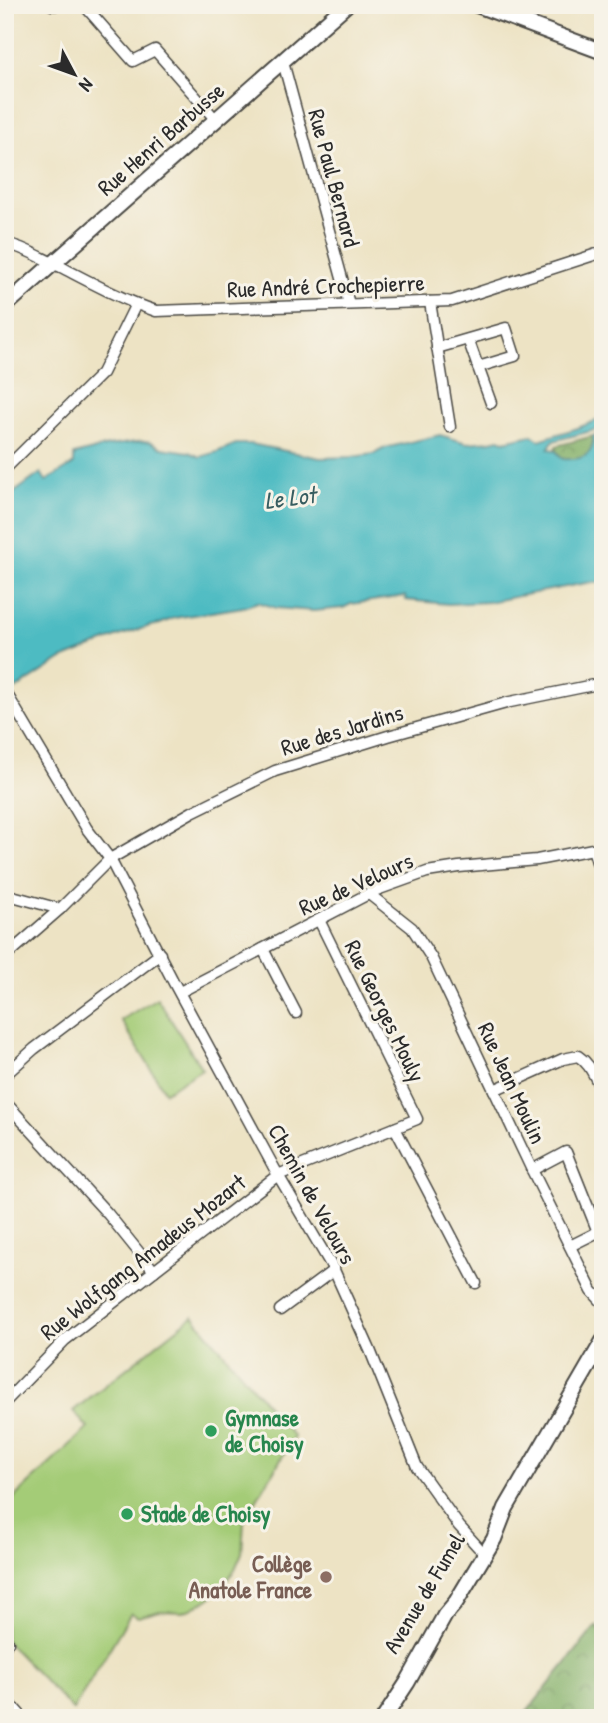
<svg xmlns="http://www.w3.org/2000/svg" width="608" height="1723" font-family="'Patrick Hand',sans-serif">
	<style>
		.grass { fill: #a4cc77; stroke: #687c51; stroke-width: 2 }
		.forest { fill: url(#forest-crowns); stroke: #576e4a; stroke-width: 2 }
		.water { fill: #4dbbc2; stroke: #3c7376; stroke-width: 2 }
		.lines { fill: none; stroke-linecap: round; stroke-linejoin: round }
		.street-casing { stroke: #484742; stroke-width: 13 }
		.secondary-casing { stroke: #484742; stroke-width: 18 }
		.street { stroke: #fff; stroke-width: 10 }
		.secondary { stroke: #fff; stroke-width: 14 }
		.leisure-dot { fill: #2e9e5b; stroke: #f7f3e8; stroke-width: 2.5 }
		.education-dot { fill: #8d6e63; stroke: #f7f3e8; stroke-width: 2.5 }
		.labels { text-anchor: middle; stroke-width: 6; stroke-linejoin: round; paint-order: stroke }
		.street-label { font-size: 23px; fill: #2b2b2b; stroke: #f7f3e8 }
		.leisure-label { font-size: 23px; font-weight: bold; fill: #27864d; stroke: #f7f3e8; text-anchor: start }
		.education-label { font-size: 23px; font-weight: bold; fill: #785e54; stroke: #f7f3e8; text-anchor: end }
		.water-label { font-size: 24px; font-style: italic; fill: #375d60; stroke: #f7f3e8 }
	</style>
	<defs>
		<pattern id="forest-crowns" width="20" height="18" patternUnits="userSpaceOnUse" patternTransform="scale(1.75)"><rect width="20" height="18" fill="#83b068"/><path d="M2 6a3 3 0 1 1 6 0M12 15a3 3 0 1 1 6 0" fill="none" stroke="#6b8f56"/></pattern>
	</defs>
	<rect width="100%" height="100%" fill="#f7f3e8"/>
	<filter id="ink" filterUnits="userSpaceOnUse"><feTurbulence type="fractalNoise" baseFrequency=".0143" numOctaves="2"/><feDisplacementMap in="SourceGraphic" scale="14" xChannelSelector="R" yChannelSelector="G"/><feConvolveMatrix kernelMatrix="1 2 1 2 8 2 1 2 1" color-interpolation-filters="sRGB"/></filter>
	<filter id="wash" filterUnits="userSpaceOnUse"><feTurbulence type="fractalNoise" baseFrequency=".00686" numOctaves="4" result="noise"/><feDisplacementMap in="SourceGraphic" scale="28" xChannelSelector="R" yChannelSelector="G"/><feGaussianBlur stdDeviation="1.57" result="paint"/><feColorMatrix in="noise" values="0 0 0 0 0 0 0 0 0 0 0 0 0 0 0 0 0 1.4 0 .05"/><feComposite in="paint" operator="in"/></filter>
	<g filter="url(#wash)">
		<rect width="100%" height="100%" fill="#ede3c4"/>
		<g class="grass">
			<polygon points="157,998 202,1069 165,1092 121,1020"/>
			<polygon points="193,1316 294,1437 244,1521 242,1553 235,1569 226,1583 209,1599 191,1609 182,1612 160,1611 138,1617 131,1613 73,1710 5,1640 5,1506 88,1428 73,1411"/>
		</g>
		<g class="forest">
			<path d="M593,436C594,457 581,460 563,459L555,450L556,446Z"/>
			<polygon points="596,1626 603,1634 603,1718 522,1718"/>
		</g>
		<path class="water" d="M603,418V428L553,441L548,449L555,450L563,459C581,460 594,457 593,436L603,433V582L586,583L488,602L448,604L406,600L405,596L351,604L343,608L314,611L276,608L258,602L243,607L174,618L160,624L150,626L119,636L62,659L10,693L5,699V499L41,473L46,481L74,464V455L108,446L144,441L151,442L162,448L189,452L200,457L217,452L236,444H251L320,458L352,457L374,454L385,448L440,435L467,443L491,441L499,439L504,441L532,435L539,440L575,429Z"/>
	</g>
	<g filter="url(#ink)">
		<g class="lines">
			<g class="street-casing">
				<g id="street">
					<polyline points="52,5 56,5"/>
					<polyline points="84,5 133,61 155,50 216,120"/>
					<polyline points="283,62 349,304"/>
					<path d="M5,243C24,247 43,259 61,267C92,283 123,300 156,311L452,301L603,252"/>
					<polyline points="430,302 450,427"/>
					<polyline points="437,348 506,328 515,356 478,367 468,339"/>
					<polyline points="478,367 491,403"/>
					<polyline points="5,469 102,373 136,304"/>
					<polyline points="8,696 87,829 110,859 174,983 278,1175 334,1270 370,1350 417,1467 459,1526 478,1547"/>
					<polyline points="593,849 603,881"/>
					<polyline points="5,894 60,909"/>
					<polyline points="369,894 412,928 431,957 532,1170 592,1291 603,1303"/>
					<polyline points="263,949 296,1013"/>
					<polyline points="5,957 60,909 110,859 192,812 275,771 388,736 510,702 603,683"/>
					<polyline points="180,992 374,891 427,872 459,867 537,860 603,847"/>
					<polyline points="5,1075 34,1049 160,954"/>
					<path d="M494,1090L563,1059L578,1056C592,1065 594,1078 603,1091"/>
					<polyline points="5,1102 108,1214 154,1271"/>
					<polyline points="395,1128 476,1283"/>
					<polyline points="532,1170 566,1152 598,1232 570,1246"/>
					<polyline points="280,1310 334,1270"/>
					<polyline points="5,1402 65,1340 278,1175 417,1119 319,920"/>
					<polyline points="5,1645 8,1642"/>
					<polyline points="5,1698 23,1718"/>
				</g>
			</g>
			<g class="secondary-casing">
				<g id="secondary">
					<polyline points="477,5 603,52"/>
					<polyline points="5,306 346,5"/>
					<polyline points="384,1718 407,1683 445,1615 456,1602 494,1539 506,1508 603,1341"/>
				</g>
			</g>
			<use href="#street" class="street"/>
			<use href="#secondary" class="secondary"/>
		</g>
	</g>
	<g class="leisure-dot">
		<circle cx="211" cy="1431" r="7"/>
		<circle cx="127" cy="1514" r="7"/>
	</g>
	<circle class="education-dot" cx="326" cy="1577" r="7"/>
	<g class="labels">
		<g class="street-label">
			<text transform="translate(161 139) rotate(-41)" y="8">Rue Henri Barbusse</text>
			<text transform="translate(334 178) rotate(75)" y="8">Rue Paul Bernard</text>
			<text transform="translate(326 286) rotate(-2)" y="8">Rue André Crochepierre</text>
			<text transform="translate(342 730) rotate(-17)" y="8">Rue des Jardins</text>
			<text transform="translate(356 884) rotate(-24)" y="8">Rue de Velours</text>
			<text transform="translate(385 1011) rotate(64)" y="8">Rue Georges Mouly</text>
			<text transform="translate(512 1083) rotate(65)" y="8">Rue Jean Moulin</text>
			<text transform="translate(312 1194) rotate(61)" y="8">Chemin de Velours</text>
			<text transform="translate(143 1257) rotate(-38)" y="8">Rue Wolfgang Amadeus Mozart</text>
			<text transform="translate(424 1593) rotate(-59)" y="8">Avenue de Fumel</text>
		</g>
		<g class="leisure-label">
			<text x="225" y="1426">Gymnase<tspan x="225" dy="26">de Choisy</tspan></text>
			<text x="141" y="1522">Stade de Choisy</text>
		</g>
		<g class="education-label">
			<text x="312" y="1572">Collège<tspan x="312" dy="26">Anatole France</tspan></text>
		</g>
		<g class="water-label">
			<text transform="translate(290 498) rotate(-7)" y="8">Le Lot</text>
		</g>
	</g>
	<rect width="608" height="1723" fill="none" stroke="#f7f3e8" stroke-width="28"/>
	<g transform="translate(74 74) rotate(131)" stroke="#f7f3e8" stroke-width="5" paint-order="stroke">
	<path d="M0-5L12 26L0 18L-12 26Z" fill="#2b2b2b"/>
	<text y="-10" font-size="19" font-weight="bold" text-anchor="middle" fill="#2b2b2b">N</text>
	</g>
</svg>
